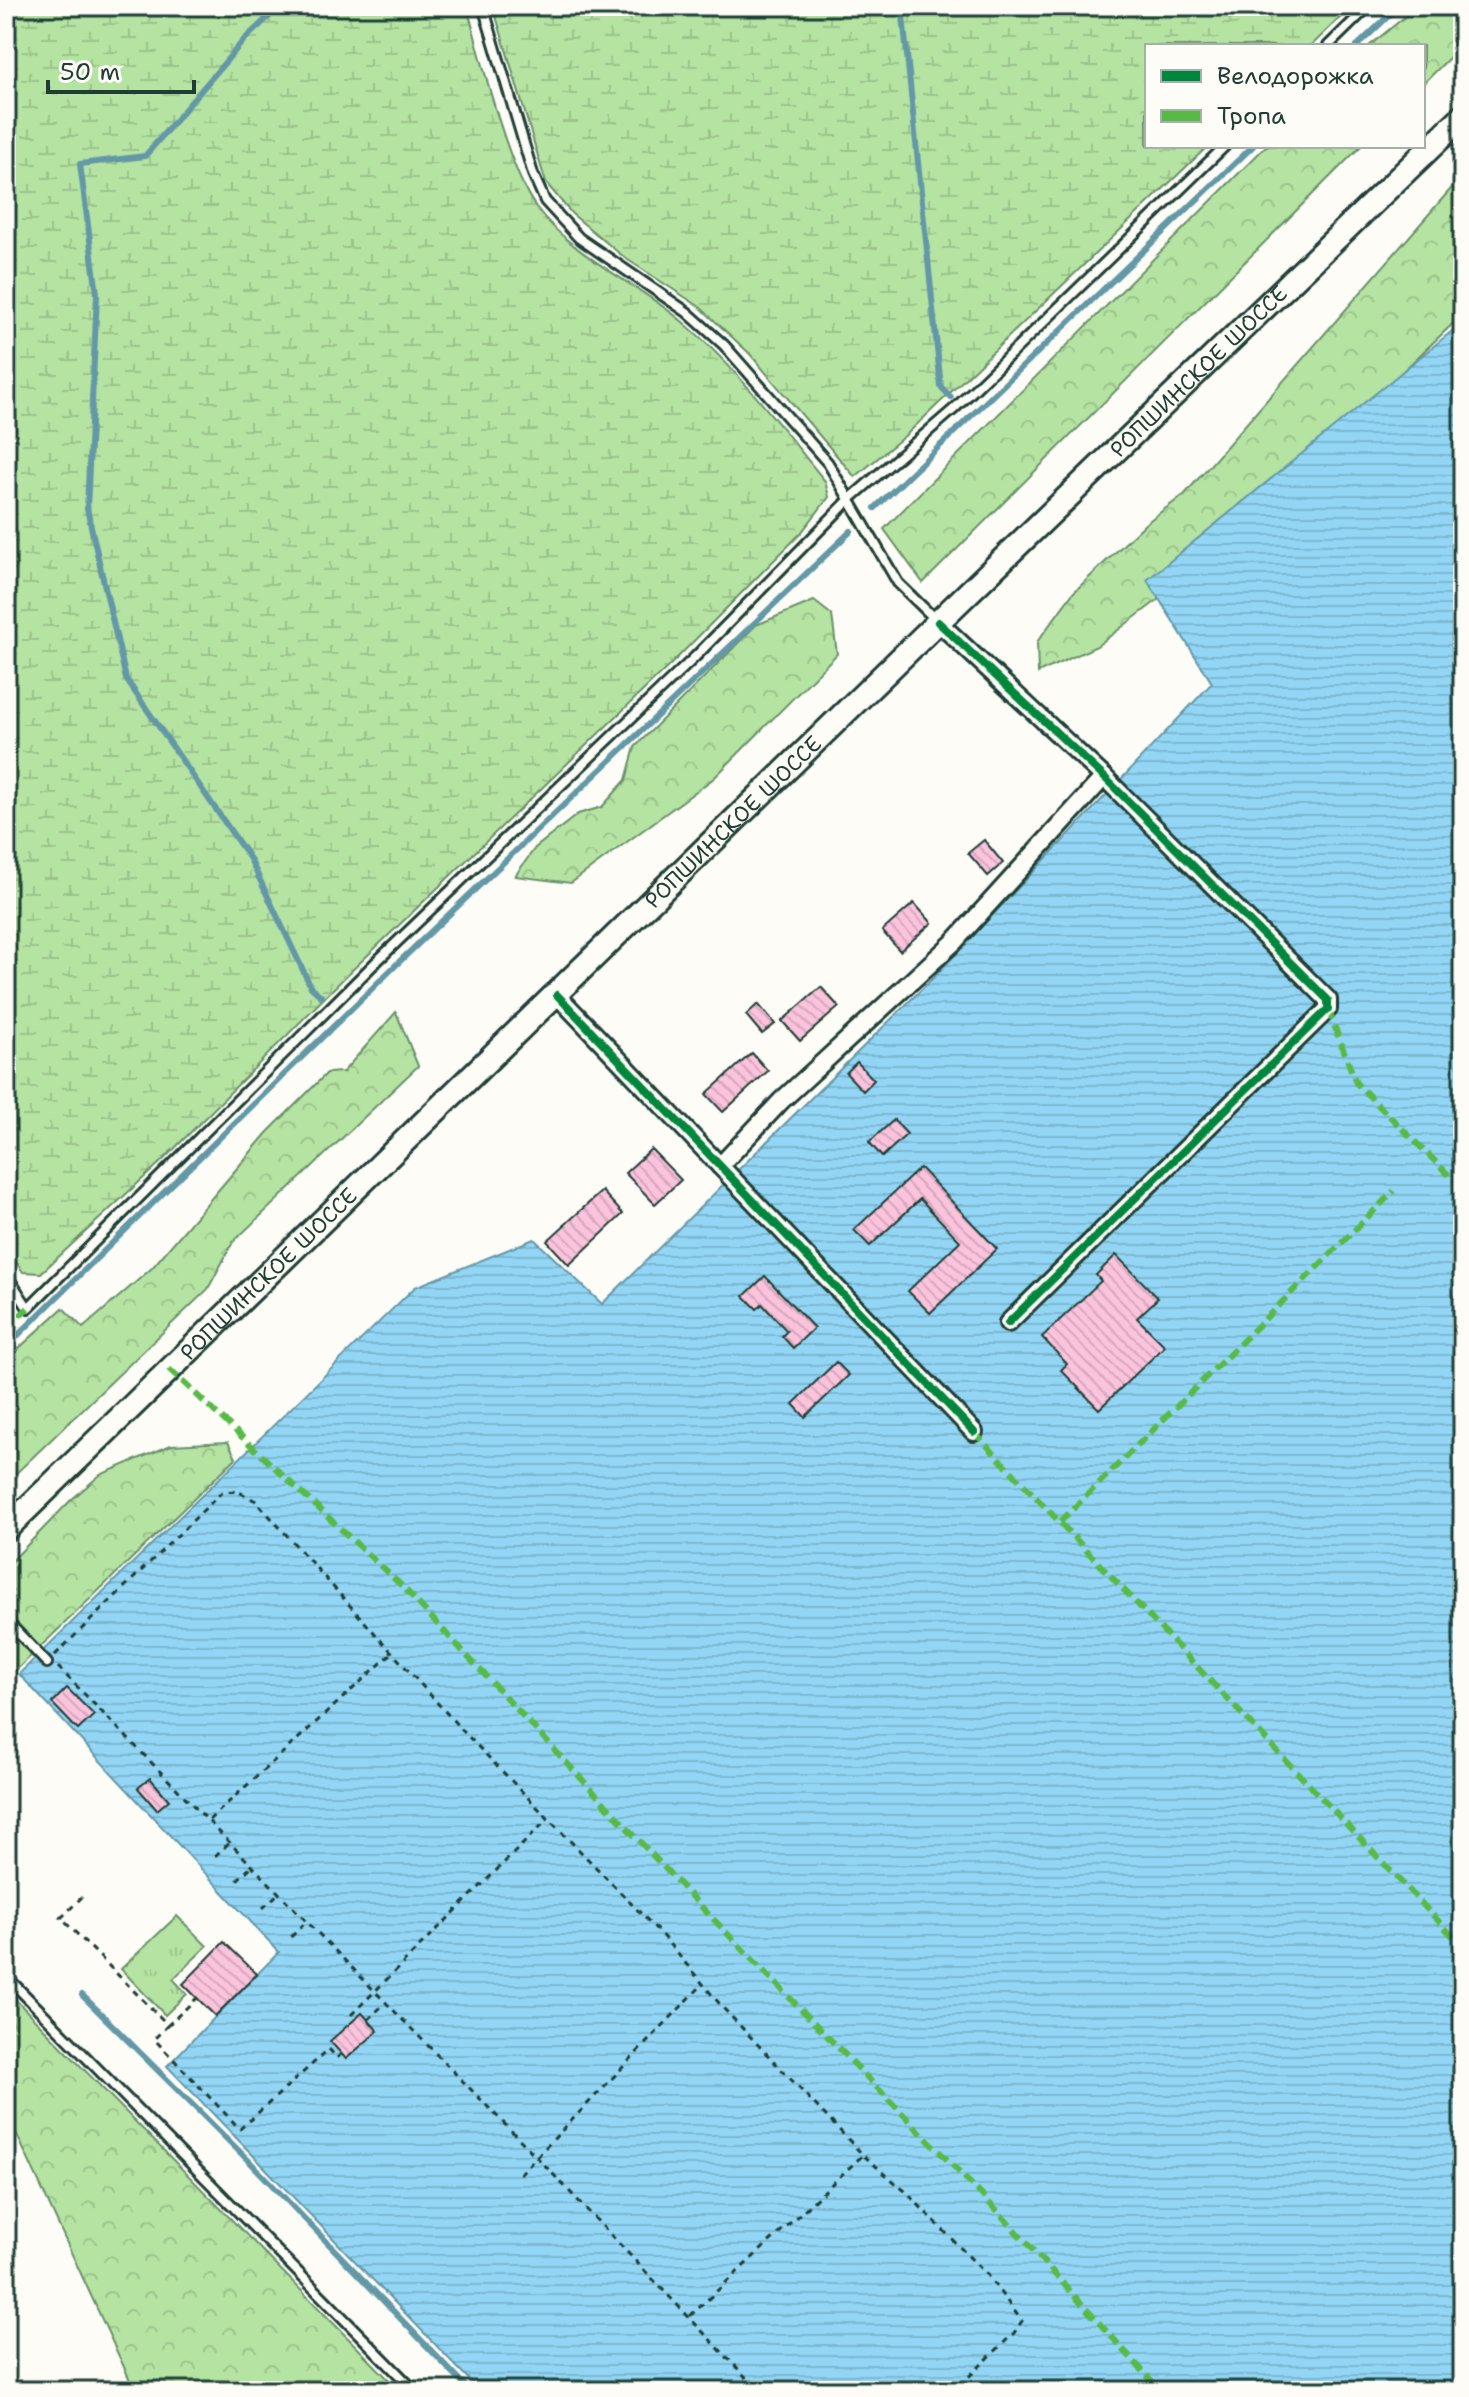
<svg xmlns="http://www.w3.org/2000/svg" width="1469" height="2397" font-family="'Shantell Sans',sans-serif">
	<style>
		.forest { fill: url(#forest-crowns); stroke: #6a906b; stroke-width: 2 }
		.wetland { fill: url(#wetland-marsh); stroke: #6a906b; stroke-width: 2 }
		.park { fill: url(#park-tufts); stroke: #6a906b; stroke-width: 2 }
		.water { fill: url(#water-rules); stroke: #6498a7; stroke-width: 2 }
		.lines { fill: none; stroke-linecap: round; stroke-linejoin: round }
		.stream { stroke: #6498a7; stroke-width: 6 }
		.building { fill: url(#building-back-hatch); stroke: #1f3d34; stroke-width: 2 }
		.service-casing { stroke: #1f3d34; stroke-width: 14 }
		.minor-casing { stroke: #1f3d34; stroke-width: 22 }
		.secondary-casing { stroke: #1f3d34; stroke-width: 28 }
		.path { stroke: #1f3d34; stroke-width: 3; stroke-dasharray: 6 6; stroke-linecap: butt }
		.service { stroke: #fdfcf7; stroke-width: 8 }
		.minor { stroke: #fdfcf7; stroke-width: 16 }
		.secondary { stroke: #fdfcf7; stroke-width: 22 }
		.quiet { stroke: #58b947; stroke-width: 6; stroke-dasharray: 12 6; stroke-linecap: butt }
		.cycleway-casing { stroke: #fdfcf7; stroke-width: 13 }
		.cycleway { stroke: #00873e; stroke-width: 8 }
		.labels { text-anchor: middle; stroke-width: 6; stroke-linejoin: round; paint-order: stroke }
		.street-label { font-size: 22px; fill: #1f3d34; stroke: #fdfcf7 }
	</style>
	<defs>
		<pattern id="forest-crowns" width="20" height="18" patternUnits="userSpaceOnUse" patternTransform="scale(2)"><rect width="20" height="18" fill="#b5e3a2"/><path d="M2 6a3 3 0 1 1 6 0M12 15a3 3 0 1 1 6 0" fill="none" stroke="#9bc48c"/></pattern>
		<pattern id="wetland-marsh" width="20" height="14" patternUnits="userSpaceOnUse" patternTransform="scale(2)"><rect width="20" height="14" fill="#b5e3a2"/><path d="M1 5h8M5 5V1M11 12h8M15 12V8" fill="none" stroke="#9bc48c"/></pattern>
		<pattern id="park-tufts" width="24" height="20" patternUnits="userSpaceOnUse" patternTransform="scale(2)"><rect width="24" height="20" fill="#b5e3a2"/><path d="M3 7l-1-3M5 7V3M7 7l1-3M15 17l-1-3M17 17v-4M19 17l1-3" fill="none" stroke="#9bc48c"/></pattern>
		<pattern id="water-rules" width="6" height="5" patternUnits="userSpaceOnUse" patternTransform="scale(2)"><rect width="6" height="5" fill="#92d5f4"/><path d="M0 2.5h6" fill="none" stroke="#7db8d2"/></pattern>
		<pattern id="building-back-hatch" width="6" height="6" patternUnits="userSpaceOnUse" patternTransform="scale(2)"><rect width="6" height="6" fill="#fbc3dc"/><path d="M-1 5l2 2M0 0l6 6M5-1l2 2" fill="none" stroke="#d7a8bd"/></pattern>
	</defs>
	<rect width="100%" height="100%" fill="#fdfcf7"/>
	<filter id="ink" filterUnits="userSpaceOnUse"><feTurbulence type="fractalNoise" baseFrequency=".0125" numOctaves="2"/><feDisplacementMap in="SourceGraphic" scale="16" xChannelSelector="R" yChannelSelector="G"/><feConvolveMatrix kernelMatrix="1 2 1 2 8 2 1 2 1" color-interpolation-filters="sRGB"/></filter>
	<g filter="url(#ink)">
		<g class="forest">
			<polygon points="1418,6 1463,6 1463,44 1423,84 1423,46 1369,46"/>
			<polygon points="1266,146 1361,146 923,583 884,529"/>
			<polygon points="1463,175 1463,314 1183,581 1097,646 1038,673 1037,642 1073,593 1146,523 1185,494"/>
			<polygon points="814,601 832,615 837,654 714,778 571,883 515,876 535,848 578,814 602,807 626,780 635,747 756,625"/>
			<polygon points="396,1012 418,1066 233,1242 208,1289 6,1483 6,1360 63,1308 83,1328 152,1268 267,1133 327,1073 343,1072"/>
			<polygon points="228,1442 236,1458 6,1680 6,1567 71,1500 100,1475 171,1445"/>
			<polygon points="6,1990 400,2391 135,2391 6,2111"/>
		</g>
		<g class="wetland">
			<path d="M6,6H467C480,54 508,170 536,207C575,259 636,282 683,322C737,368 780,426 825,481L829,497L801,533L671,664L344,978L163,1160L41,1273L23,1272L6,1247Z"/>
			<polygon points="493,6 1352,6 1311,46 1147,46 1147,146 1208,146 907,434 855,477 749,353 700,307 625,258 572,214 546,183"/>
		</g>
		<polygon class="park" points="177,1916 207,1946 173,1979 187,1994 165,2015 121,1969"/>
		<polygon class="water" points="1463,322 1463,2391 480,2391 167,2066 279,1952 19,1674 415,1287 534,1239 602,1304 935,976 1212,683 1147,580"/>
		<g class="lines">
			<g class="stream">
				<polyline points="280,6 244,40 145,156 80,164 97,294 87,509 126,679 250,859 311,987 321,996"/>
				<polyline points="902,6 941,387 951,397"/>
				<polyline points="1357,46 1399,6"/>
				<polyline points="875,508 1253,146"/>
				<polyline points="6,1347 398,963 851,531"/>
				<polyline points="82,1995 250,2162 470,2391"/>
			</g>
		</g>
		<g class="building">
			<polygon points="984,840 1003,863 988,876 968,853"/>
			<polygon points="914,903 932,923 900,951 882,931"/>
			<polygon points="821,987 839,1007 800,1041 782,1021"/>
			<polygon points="758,1004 775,1024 762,1034 746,1015"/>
			<polygon points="752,1053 768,1071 723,1112 706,1094"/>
			<polygon points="857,1062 874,1080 863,1091 846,1073"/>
			<polygon points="894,1120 907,1134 882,1157 869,1142"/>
			<polygon points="651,1149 681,1180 655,1204 625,1173"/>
			<polygon points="920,1168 997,1249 930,1313 908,1291 960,1241 920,1199 870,1246 854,1230"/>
			<polygon points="602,1191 623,1214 569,1265 547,1241"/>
			<polygon points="1116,1255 1158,1298 1137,1318 1165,1346 1099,1409 1061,1370 1067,1364 1042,1337 1101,1281 1096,1275"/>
			<polygon points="765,1276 814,1328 793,1348 782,1336 787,1331 762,1304 757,1309 744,1296"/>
			<polygon points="836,1362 849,1375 805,1417 793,1404"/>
			<polygon points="67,1688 94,1715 78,1730 52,1703"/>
			<polygon points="150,1778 169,1800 157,1810 138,1788"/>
			<polygon points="224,1942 257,1974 215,2016 183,1984"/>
			<polygon points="362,2013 378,2031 346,2059 330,2041"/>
		</g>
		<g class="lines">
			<g class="service-casing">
				<g id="service">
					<polyline points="483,6 533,174 545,201 579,238 687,312 724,345 828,463 898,583 937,621"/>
					<polyline points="1328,46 1369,6"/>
					<polyline points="6,1274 28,1308 375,963 695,657 851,498 954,409 1225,146"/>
					<polyline points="6,1620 47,1663"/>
					<polyline points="6,1976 415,2391"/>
				</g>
			</g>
			<g class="minor-casing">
				<g id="minor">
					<polyline points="938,622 1104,777 1328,1000 1328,1009 1008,1323"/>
					<polyline points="557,995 974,1432"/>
					<polyline points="720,1166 781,1101 954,942 1104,777"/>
				</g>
			</g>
			<g class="secondary-casing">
				<g id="secondary">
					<path id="s1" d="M6,1529L938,622L1463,116"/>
				</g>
			</g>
			<g class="path">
				<polyline points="55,1655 222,1492 237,1491 256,1501 460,1728 660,1933 724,2009 863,2155 905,2191 987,2275 1022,2321 1014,2333 954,2391"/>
				<polyline points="58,1667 532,2152 759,2391"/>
				<polyline points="209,1820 391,1654"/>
				<polyline points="215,1856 230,1842"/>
				<polyline points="237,1880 252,1866"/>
				<polyline points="82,1897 61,1918 168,2025 197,1998"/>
				<polyline points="263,1908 280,1892"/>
				<polyline points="291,1937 307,1921"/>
				<polyline points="351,2015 548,1819"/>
				<polyline points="368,2020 385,2003"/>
				<polyline points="168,2025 154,2039 240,2129 329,2049 337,2058 341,2054"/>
				<polyline points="520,2174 703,1984"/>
				<polyline points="690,2316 863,2155"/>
			</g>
			<use href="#service" class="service"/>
			<use href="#minor" class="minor"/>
			<use href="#secondary" class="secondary"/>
			<g class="quiet">
				<polyline points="1328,1009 1356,1083 1463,1189"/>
				<polyline points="6,1328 28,1308"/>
				<polyline points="169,1369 404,1588 685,1890 1001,2215 1161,2391"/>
				<polyline points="974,1432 1463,1947"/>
				<polyline points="1060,1522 1394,1191"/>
			</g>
			<g class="cycleway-casing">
				<g id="cycleway">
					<polyline points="938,622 1104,777 1328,1000 1328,1009 1008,1323"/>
					<polyline points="557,995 974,1432"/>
				</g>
			</g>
			<use href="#cycleway" class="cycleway"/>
		</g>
	</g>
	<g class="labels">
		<g class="street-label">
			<text dy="8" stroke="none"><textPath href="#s1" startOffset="1662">РОПШИНСКОЕ ШОССЕ</textPath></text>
			<text dy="8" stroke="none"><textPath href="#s1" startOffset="1014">РОПШИНСКОЕ ШОССЕ</textPath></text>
			<text dy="8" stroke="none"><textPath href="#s1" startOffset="366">РОПШИНСКОЕ ШОССЕ</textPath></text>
		</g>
	</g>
	<rect width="1469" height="2397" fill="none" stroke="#fdfcf7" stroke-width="32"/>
	<rect x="16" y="16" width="1437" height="2365" fill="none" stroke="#1f3d34" stroke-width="3" filter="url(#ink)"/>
	<rect x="1145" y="44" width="280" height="104" fill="#fdfcf7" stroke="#a4b0a9" stroke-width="2"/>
	<rect x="1161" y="70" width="40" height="12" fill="#00873e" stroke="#a4b0a9" stroke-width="2"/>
	<text x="1217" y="84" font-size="24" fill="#1f3d34">Велодорожка</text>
	<rect x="1161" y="110" width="40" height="12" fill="#58b947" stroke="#a4b0a9" stroke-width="2"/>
	<text x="1217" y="124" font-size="24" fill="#1f3d34">Тропа</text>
	<path d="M48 80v12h146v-12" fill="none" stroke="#1f3d34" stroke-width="4"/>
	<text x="60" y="80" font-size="24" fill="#1f3d34" stroke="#fdfcf7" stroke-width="6" paint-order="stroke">50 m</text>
</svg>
